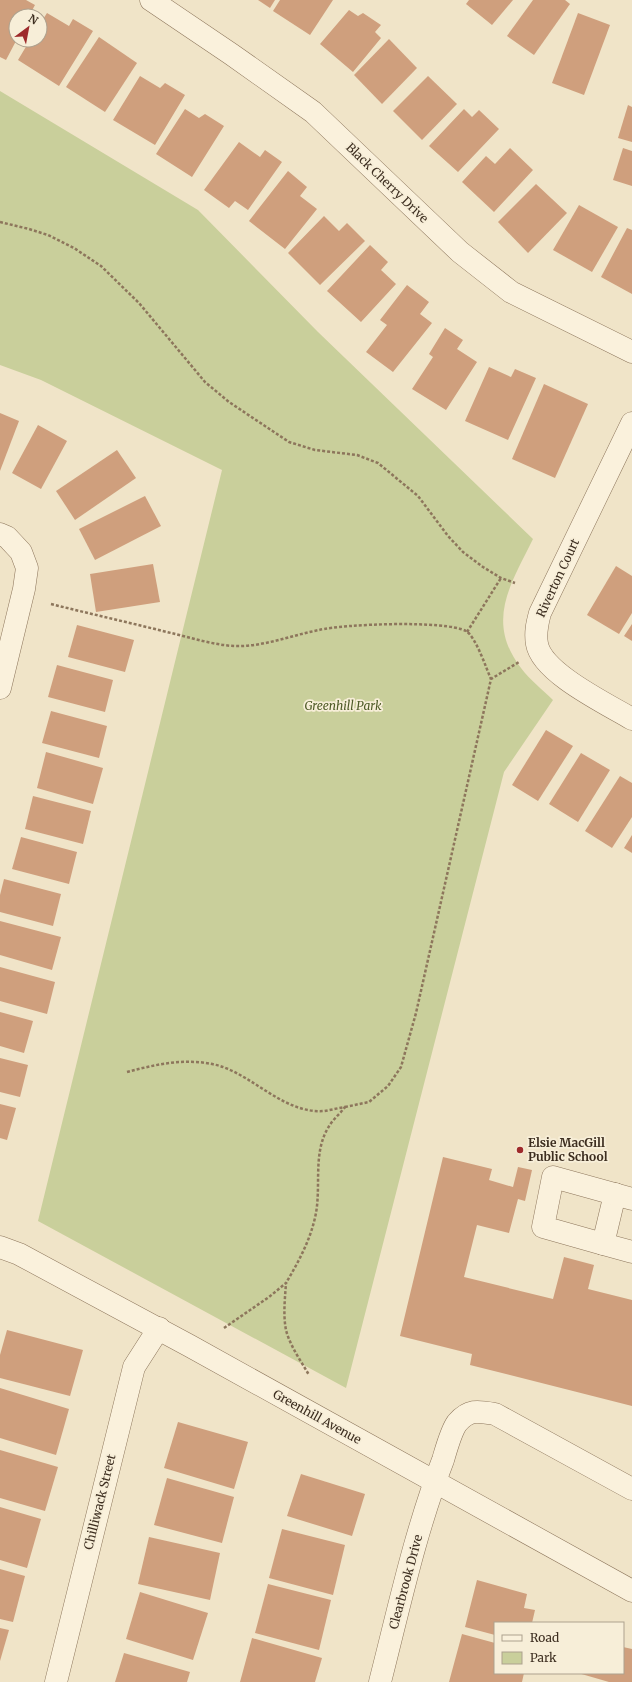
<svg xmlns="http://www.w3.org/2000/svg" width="632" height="1682" font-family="Merriweather,serif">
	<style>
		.green { fill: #c9cf9b }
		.building { fill: #cf9f7d }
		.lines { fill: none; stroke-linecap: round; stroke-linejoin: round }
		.minor-casing { stroke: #8d765c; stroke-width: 23 }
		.path { stroke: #8d765c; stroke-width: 2.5; stroke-dasharray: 3 2; stroke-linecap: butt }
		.minor { stroke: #faf1dc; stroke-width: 22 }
		.poi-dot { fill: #9e2a2b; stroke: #f7eed8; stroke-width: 1.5 }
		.labels { text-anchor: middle; stroke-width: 3.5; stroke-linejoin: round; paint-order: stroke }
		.street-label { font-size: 12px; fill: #3d2e20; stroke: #f7eed8 }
		.park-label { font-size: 12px; font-style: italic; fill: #4d5a26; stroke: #f7eed8 }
		.poi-label { font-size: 12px; font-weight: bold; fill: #3d2e20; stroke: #f7eed8; text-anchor: start }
	</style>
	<rect width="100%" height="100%" fill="#f0e4c8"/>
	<path class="green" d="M0,91L198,210L318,332L533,539C511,584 485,621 521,668C530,680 543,690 553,700L504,772L346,1388L38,1221L222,470L41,380L0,365Z"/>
	<g class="building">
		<polygon points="0,0 26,0 35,5 29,16 16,16 16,41 6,60 0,57"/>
		<polygon points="258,0 275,0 270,8"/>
		<polygon points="280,0 333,0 310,35 273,11"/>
		<polygon points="469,0 513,0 492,25 466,4"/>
		<polygon points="533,0 565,0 570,4 534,55 507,36"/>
		<polygon points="349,10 358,16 363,13 381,25 375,32 381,38 353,72 320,44"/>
		<polygon points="47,13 69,26 73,19 93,31 59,86 18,60 30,40 40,40 40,24"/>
		<polygon points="578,13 610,25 584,95 552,83"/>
		<polygon points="99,37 137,63 105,112 66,87"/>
		<polygon points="389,39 417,68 382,104 354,75"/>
		<polygon points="140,76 160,88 165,83 185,95 155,145 113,120"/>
		<polygon points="428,76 457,104 422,140 393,111"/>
		<polygon points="628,105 632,107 632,142 618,138"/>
		<polygon points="185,109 199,118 205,114 224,126 192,177 156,154"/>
		<polygon points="464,109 472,117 479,110 499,129 458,172 429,146"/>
		<polygon points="239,142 260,157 265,150 282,162 248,210 235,201 229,208 204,190"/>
		<polygon points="510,148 533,170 494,212 462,182 486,156 495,164"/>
		<polygon points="623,148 632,151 632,186 613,180"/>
		<polygon points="288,171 307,187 300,196 317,209 285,249 249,221"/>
		<polygon points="536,184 567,213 528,253 498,222"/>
		<polygon points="579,205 618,227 592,272 553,250"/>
		<polygon points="324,216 339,231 347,223 365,241 320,285 288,253"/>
		<polygon points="627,228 632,230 632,294 601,277"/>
		<polygon points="370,245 388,262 381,270 396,284 361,322 327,291"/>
		<polygon points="407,285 429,302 420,314 432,323 393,372 366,352 387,325 380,320"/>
		<polygon points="445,328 463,340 457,349 477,362 446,410 412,389 433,357 429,354"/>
		<polygon points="489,367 511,377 515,369 536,378 508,440 465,421"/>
		<polygon points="544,384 588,404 555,478 512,459"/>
		<polygon points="0,413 19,421 0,471"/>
		<polygon points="38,425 67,441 41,489 12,473"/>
		<polygon points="117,450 136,478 75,520 56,491"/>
		<polygon points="145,496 161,526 95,560 79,529"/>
		<polygon points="153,564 160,602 96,612 90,574"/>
		<polygon points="616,566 632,576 632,613 619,634 587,615"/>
		<polygon points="632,624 632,641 624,636"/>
		<polygon points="77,625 134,640 125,672 68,657"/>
		<polygon points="57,665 113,680 105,712 48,697"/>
		<polygon points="51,711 107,726 99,758 42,743"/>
		<polygon points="546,730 573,746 538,801 512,785"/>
		<polygon points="46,752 103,768 93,804 37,788"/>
		<polygon points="581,753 610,770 578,822 549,804"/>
		<polygon points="620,776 632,783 632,817 612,848 585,831"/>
		<polygon points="33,796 91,811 83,844 25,829"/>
		<polygon points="632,835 632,853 624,848"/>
		<polygon points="21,837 77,852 69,884 12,869"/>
		<polygon points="4,879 61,894 53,926 0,912 0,895"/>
		<polygon points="0,921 61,937 52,970 0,955"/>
		<polygon points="0,967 55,982 47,1014 0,1001"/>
		<polygon points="0,1012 33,1021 24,1053 0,1046"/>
		<polygon points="0,1058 28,1065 20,1097 0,1092"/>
		<polygon points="0,1104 16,1108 7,1140 0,1138"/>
		<polygon points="443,1157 492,1169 489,1180 513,1187 518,1167 532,1170 525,1201 518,1199 509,1233 477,1225 464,1277 553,1299 564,1257 594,1265 588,1289 632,1300 632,1406 470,1365 472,1354 400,1336"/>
		<polygon points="7,1330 83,1350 70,1396 0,1378 0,1355"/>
		<polygon points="0,1388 69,1409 56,1455 0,1438"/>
		<polygon points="178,1422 248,1442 234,1489 164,1468"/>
		<polygon points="0,1450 58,1467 45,1511 0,1498"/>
		<polygon points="301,1474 365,1494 352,1536 287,1516"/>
		<polygon points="167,1478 234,1497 222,1543 154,1525"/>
		<polygon points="0,1507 41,1519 27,1568 0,1560"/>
		<polygon points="282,1529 345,1545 333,1595 269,1578"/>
		<polygon points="149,1537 220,1553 210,1600 138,1584"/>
		<polygon points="0,1569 25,1576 13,1622 0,1619"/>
		<polygon points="477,1580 527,1594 524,1608 535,1610 532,1623 495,1623 495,1635 465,1627"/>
		<polygon points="268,1584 331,1600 319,1650 255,1633"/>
		<polygon points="140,1592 208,1613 193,1660 126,1639"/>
		<polygon points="0,1628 9,1630 0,1661"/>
		<polygon points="462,1634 495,1643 495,1673 524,1673 522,1682 449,1682"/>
		<polygon points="252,1638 322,1658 315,1682 240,1682"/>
		<polygon points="623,1647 632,1649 632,1682 609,1682 578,1673 623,1673"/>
		<polygon points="124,1653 190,1672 187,1682 115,1682"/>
	</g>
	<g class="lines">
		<g class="minor-casing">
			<g id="minor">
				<polyline points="151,0 231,54 313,112 460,252 511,292 632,352"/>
				<path d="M632,423L540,613C537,624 535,633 537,644C542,673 607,704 632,719"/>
				<polyline points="0,534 7,537 21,552 27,568 24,589 0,688"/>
				<polyline points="615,1194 603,1244 632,1252"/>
				<polyline points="603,1244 543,1227 553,1177 632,1199"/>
				<polyline points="0,1247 19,1254 190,1346 632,1591"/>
				<polyline points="56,1682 134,1367 159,1328"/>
				<path d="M380,1682C399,1608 415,1532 443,1460C446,1450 451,1431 457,1423C469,1409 478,1411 495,1414L632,1489"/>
			</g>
		</g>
		<g class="path">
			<polyline points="0,222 29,229 48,235 74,248 101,266 139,303 205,382 229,402 289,442 315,450 357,455 378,463 418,496 448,536 463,552 483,567 501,578 515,583"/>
			<path d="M51,604C91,614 131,623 171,633C193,638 219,647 242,646C268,645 293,635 319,630C344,624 445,620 466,631C476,637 486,668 491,679"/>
			<polyline points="467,632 501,578"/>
			<path d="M127,1072C157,1064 189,1057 220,1066C255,1077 285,1114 324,1111C331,1110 338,1108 345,1107C340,1114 332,1120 328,1128C313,1153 321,1185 316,1213C311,1239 299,1261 286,1283"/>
			<polyline points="345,1107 369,1102 388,1086 401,1067 416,1013 491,679 519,662"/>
			<path d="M224,1328L269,1297L286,1283C285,1298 283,1315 286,1330C290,1346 301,1361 309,1375"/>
		</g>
		<use href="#minor" class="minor"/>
	</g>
	<circle class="poi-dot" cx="520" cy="1150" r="4"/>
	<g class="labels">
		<g class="street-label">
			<text transform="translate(387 183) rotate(44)" y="4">Black Cherry Drive</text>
			<text transform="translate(558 578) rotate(-65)" y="4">Riverton Court</text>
			<text transform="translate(317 1417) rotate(29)" y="4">Greenhill Avenue</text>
			<text transform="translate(100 1502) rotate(-76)" y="4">Chilliwack Street</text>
			<text transform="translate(406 1582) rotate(-75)" y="4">Clearbrook Drive</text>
		</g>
		<g class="park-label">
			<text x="343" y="710">Greenhill Park</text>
		</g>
		<g class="poi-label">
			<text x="528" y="1147">Elsie MacGill<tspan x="528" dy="14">Public School</tspan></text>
		</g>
	</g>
	<rect x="494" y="1622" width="130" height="52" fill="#f7eed8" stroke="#ada18e"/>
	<rect x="502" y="1635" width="20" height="6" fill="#faf1dc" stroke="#ada18e"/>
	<text x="530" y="1642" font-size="12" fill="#3d2e20">Road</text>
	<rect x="502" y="1652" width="20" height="12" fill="#c9cf9b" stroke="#ada18e"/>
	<text x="530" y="1662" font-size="12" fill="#3d2e20">Park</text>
	<g transform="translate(28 28) rotate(32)"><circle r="19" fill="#f7eed8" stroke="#ada18e"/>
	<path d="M0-3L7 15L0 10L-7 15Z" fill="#9e2a2b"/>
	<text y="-6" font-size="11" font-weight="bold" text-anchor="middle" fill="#3d2e20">N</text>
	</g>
</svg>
